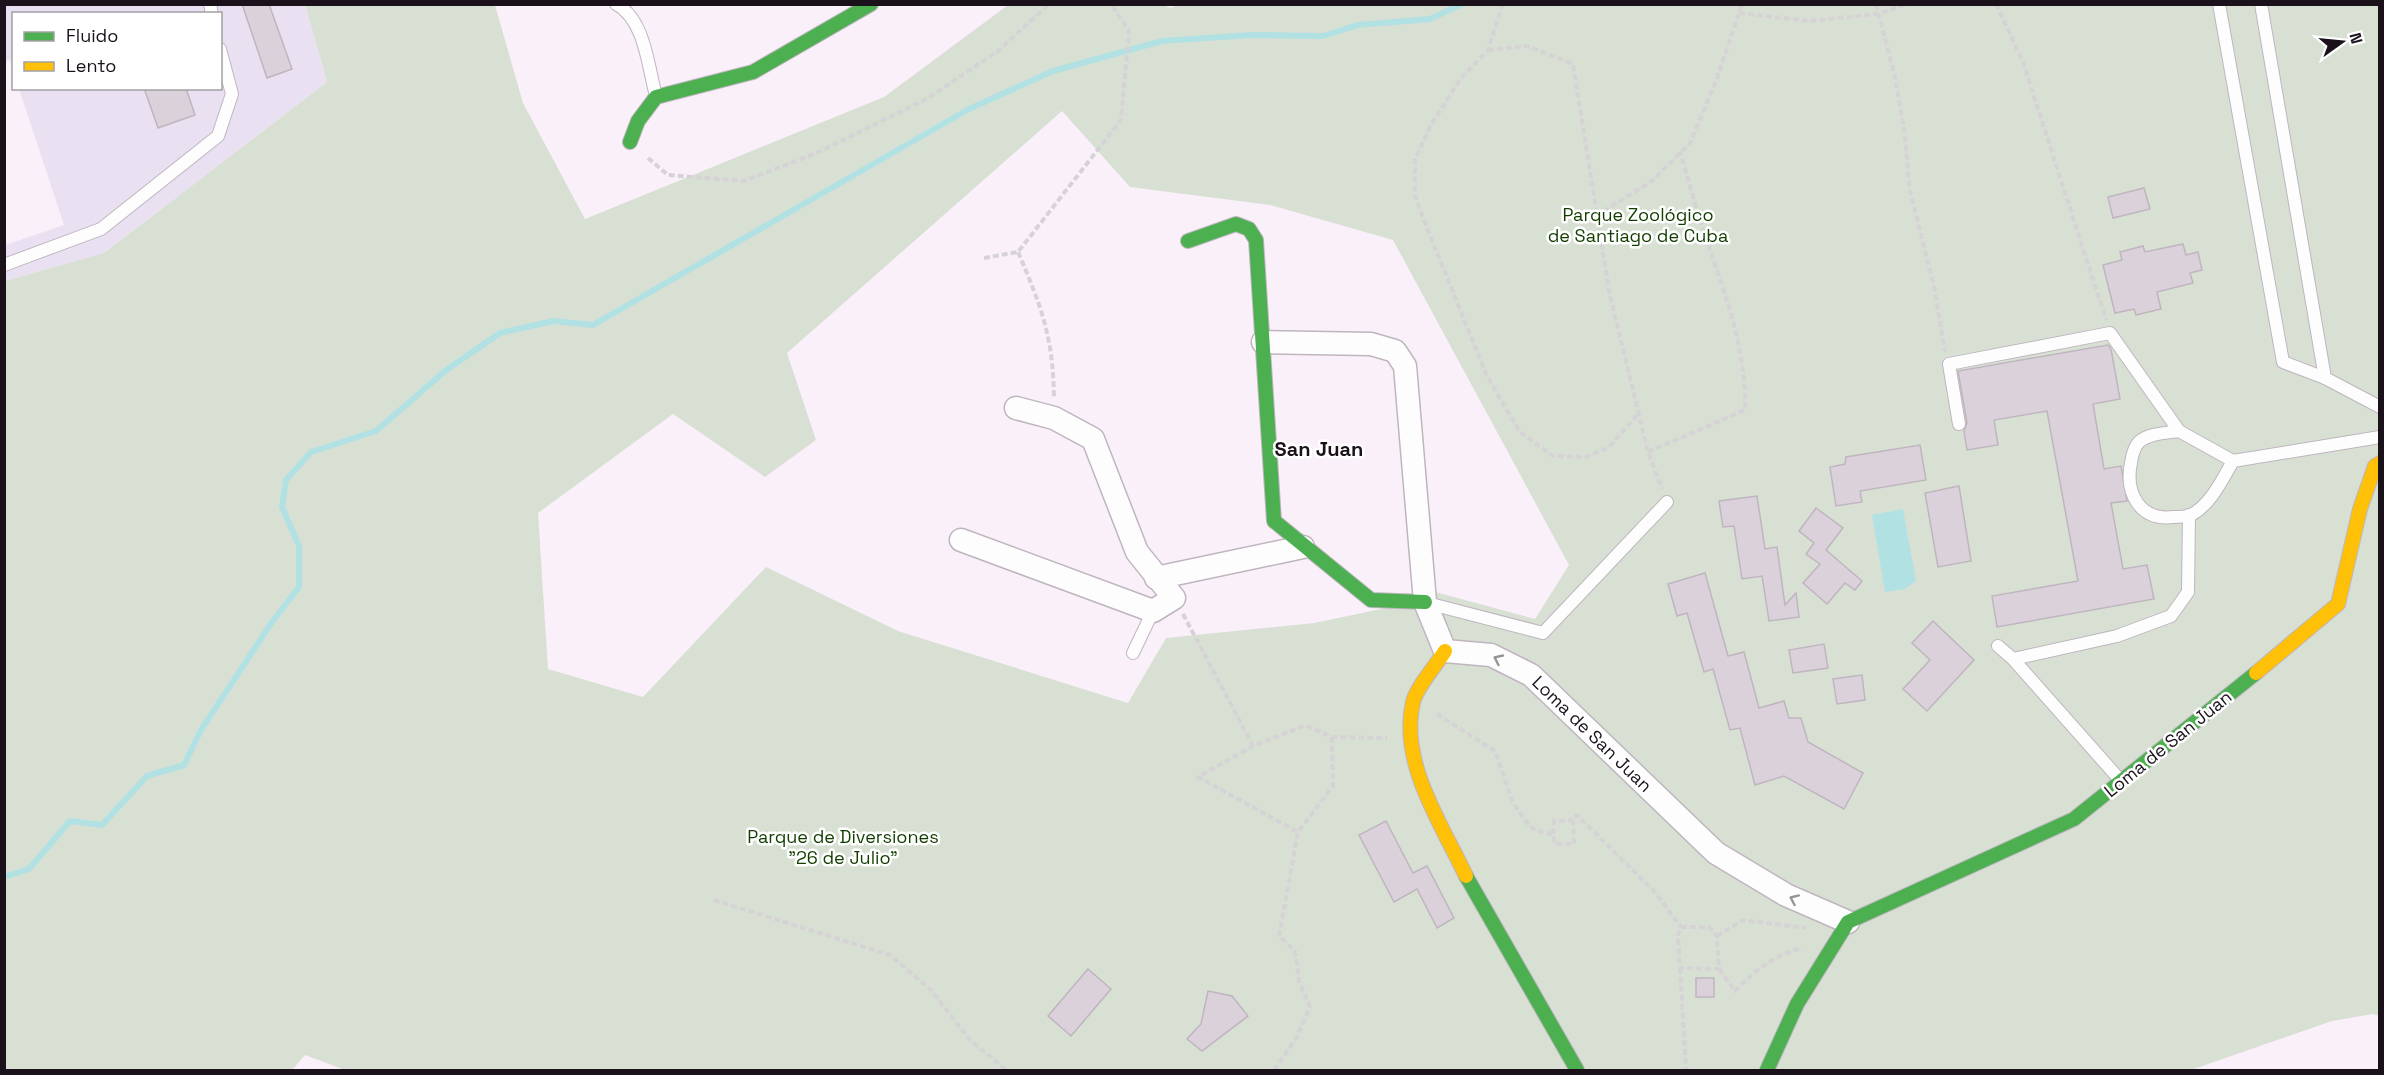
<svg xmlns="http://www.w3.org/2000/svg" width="2384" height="1075" font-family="'Space Grotesk',sans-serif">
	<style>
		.education { fill: #e9e1f1 }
		.green { fill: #d8e0d4; fill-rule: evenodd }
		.water { fill: #b2e1e4 }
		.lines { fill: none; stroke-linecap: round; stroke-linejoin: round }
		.stream { stroke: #b2e1e4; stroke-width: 6 }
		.building { fill: #dbd1db; stroke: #bfb5bf; stroke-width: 1.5 }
		.lane-casing { stroke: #bfb5bf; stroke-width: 14 }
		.street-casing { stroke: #bfb5bf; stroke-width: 25 }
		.fast-casing { stroke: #bfb5bf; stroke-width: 16 }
		.slow-casing { stroke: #bfb5bf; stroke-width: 16 }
		.path { stroke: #d5d3d5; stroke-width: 4; stroke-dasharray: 6 3; stroke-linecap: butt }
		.lane { stroke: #fefdfe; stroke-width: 12 }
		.street { stroke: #fefdfe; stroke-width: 22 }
		.fast { stroke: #4caf50; stroke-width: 14 }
		.slow { stroke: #ffc107; stroke-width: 14 }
		.oneway { stroke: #979398 }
		.labels { text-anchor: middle; stroke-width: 5; stroke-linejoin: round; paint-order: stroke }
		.park-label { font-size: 18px; fill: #133d00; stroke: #fff }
		.street-label { font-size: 18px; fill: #1a111b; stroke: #fff }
		.neighbourhood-label { font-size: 20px; font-weight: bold; fill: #1a111b; stroke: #fff }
	</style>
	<rect width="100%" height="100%" fill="#faf0fa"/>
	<polygon class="education" points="5,5 305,5 327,82 104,253 5,281 5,245 64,225 19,89 220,88 220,14 14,14 13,71 10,60 5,61"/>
	<path class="green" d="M1160,4L1171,8L1178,4L2379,5V1016L2373,1014L2332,1021L2191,1070H345L305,1055L292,1070H5V281L104,253L327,82L305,5H495L523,103L585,219L884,97L1008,5ZM1062,111L1130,187L1270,205L1393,240L1569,565L1535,619L1428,590L1415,602L1314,623L1166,638L1128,703L898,631L766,567L643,697L548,669L538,513L673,414L765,477L816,440L787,353Z"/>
	<polygon class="water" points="1903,509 1916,581 1905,589 1885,592 1872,515"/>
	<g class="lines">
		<polyline class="stream" points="4,877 29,869 70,821 102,825 147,776 184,765 201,730 272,622 299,587 299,546 282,507 286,480 311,452 376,431 445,371 500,333 553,321 593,325 969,109 1053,71 1162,41 1252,35 1323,36 1358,25 1430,19 1462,4"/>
	</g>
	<g class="building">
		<polygon points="242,4 269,4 292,69 267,78"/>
		<polygon points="144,88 186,88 195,115 158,128"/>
		<polygon points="2144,188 2150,209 2113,218 2108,197"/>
		<polygon points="2183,244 2186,255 2198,252 2202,270 2190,273 2193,283 2157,292 2161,309 2136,315 2134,309 2115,313 2103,265 2122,260 2120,252 2143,246 2145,252"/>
		<polygon points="2108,345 2111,349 2120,399 2093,404 2104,469 2121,466 2127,501 2111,503 2123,569 2147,565 2154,599 1997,627 1992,596 2078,581 2047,411 1994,420 1998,445 1967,450 1964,431 1967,423 1958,371"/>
		<polygon points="1920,445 1926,480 1860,491 1862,502 1836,506 1830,467 1845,464 1846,457"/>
		<polygon points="1959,486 1971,561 1938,567 1925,493"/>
		<polygon points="1757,496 1765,549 1777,547 1785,605 1796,593 1799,617 1769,621 1762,576 1742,579 1734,526 1723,527 1719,501"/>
		<polygon points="1816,508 1843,528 1826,550 1862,581 1855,590 1845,583 1827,604 1803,583 1820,564 1806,554 1814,543 1799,531"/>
		<polygon points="1705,573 1728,656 1744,652 1759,708 1784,701 1789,718 1801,718 1808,742 1863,773 1844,809 1784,776 1755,785 1740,728 1730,730 1713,669 1704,672 1687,613 1677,616 1668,584"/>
		<polygon points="1933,621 1974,660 1927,711 1903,689 1930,660 1912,643"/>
		<polygon points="1824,644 1828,668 1793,673 1789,650"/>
		<polygon points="1862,675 1865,700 1837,704 1833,679"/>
		<polygon points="1386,821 1413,873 1427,866 1454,918 1437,928 1417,889 1394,902 1359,835"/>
		<polygon points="1088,969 1111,989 1071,1036 1048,1016"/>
		<rect x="1696" y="978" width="18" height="19"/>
		<polygon points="1208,991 1232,996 1248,1016 1202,1051 1187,1039 1201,1024"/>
	</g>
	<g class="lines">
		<g class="lane-casing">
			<g id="lane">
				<polyline points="210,4 212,14"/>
				<path d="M616,4C645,19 648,67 656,96"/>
				<polyline points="2219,4 2283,362 2325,378"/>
				<polyline points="2261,4 2325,378 2380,407"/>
				<polyline points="4,265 101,229 218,136 232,94 220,49"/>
				<polyline points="1959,424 1949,364 2110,333 2179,431"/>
				<path d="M2179,431L2233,461C2222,480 2211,504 2191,515C2186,517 2178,517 2173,517C2139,521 2125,492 2131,463C2132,456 2134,447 2139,442C2149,433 2167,433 2179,431Z"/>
				<polyline points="2233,461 2380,437"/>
				<polyline points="1427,603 1543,633 1667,502"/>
				<polyline points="1998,646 2013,659 2121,781"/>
				<polyline points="1133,653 1153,611"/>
				<polyline points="2013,659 2117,636 2171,616 2188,592 2189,515"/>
			</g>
		</g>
		<g class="street-casing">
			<g id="street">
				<polyline points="1263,342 1371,344 1395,351 1405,366 1425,602 1445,651 1491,655 1531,675 1716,853 1786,895 1848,922"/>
				<polyline points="961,540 1153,611 1174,598 1137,552 1093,439 1054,418 1016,408"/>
				<polyline points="1156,578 1303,547"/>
			</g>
		</g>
		<g class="fast-casing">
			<g id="fast">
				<polyline points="630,142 638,121 656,97 753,72 871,4"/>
				<polyline points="1188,241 1236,224 1249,229 1256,240 1274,521 1371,600 1425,602"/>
				<polyline points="1466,876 1577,1070"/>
				<polyline points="1767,1070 1797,1004 1848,922 2074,819 2256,673"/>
			</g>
		</g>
		<g class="slow-casing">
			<g id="slow">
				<path d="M1445,651C1437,664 1416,688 1413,702C1399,762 1441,823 1466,876"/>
				<polyline points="2256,673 2338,604 2360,509 2375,466 2380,463"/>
			</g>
		</g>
		<g class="path">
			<polyline points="1503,4 1488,50 1461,78 1431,125 1415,159 1415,195 1421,213 1487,376 1520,432 1553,456 1585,457 1608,448 1639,413"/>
			<polyline points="1876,4 1895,77 1904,128 1910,191 1934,286 1945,352"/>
			<polyline points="1996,4 2023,62 2106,320"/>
			<polyline points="1739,13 1809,21 1878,14 1906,4"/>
			<polyline points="1488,50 1527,46 1573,64 1609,291 1648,452 1662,489"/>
			<polyline points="648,158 668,175 744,181 819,152 928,98 998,51 1049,4"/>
			<polyline points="1596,216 1652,181 1690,143 1716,81 1742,4"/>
			<path d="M1018,252C1042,308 1053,337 1054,398"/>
			<polyline points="984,258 1018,252 1121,120 1129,31 1111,4"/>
			<path d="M1648,452L1745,410C1747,345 1721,284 1701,223C1694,200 1687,176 1680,152"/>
			<polyline points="1183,614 1253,746"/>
			<polyline points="1437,714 1495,751 1513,803 1528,824 1536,831 1553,834 1555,844 1574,844 1573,820 1577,815 1654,891 1681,927"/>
			<polyline points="1332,737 1333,786 1298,832 1198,777 1253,746 1306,725 1332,737 1387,738"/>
			<polyline points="1553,834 1554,821 1573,820"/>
			<polyline points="714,900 890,955 932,991 969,1039 1006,1070"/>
			<polygon points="1681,927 1709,927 1717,936 1719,969 1680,968 1678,935"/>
			<polyline points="1717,936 1743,920 1806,928"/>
			<polyline points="1680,968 1686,1070"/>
			<path d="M1719,969L1735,991C1753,972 1777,953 1803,948"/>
			<polyline points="1274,1070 1297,1037 1310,1007 1299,981 1295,951 1279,936 1298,832"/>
		</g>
		<use href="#lane" class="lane"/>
		<use href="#street" class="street"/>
		<use href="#fast" class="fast"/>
		<use href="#slow" class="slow"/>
	</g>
	<defs><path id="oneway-chevron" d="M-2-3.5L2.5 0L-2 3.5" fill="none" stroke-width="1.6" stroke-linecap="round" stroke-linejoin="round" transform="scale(1.5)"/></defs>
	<g class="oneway">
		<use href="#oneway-chevron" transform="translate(1498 659) rotate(-155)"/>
		<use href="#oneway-chevron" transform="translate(1794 899) rotate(-156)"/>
	</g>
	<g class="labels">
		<g class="park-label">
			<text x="1638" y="221">Parque Zoológico<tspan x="1638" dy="21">de Santiago de Cuba</tspan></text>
			<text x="843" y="843">Parque de Diversiones<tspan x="843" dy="21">"26 de Julio"</tspan></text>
		</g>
		<g class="street-label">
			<text transform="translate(1592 734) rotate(44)" y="6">Loma de San Juan</text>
			<text transform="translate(2168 744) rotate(-39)" y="6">Loma de San Juan</text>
		</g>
		<g class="neighbourhood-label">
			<text x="1319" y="456">San Juan</text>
		</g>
	</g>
	<rect width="2384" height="1075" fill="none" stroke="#1a111b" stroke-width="12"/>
	<rect x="12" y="12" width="210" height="78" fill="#ffffff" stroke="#a3a0a4" stroke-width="1.5"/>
	<rect x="24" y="32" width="30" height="9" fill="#4caf50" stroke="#a3a0a4" stroke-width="1.5"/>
	<text x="66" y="42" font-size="18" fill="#1a111b">Fluido</text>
	<rect x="24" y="62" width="30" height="9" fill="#ffc107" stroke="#a3a0a4" stroke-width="1.5"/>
	<text x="66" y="72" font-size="18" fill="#1a111b">Lento</text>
	<g transform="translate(2342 42) rotate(75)" stroke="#ffffff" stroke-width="4.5" paint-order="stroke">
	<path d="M0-4.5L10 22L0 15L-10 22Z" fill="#1a111b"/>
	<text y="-9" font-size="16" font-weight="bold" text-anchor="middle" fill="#1a111b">N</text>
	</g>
</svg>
